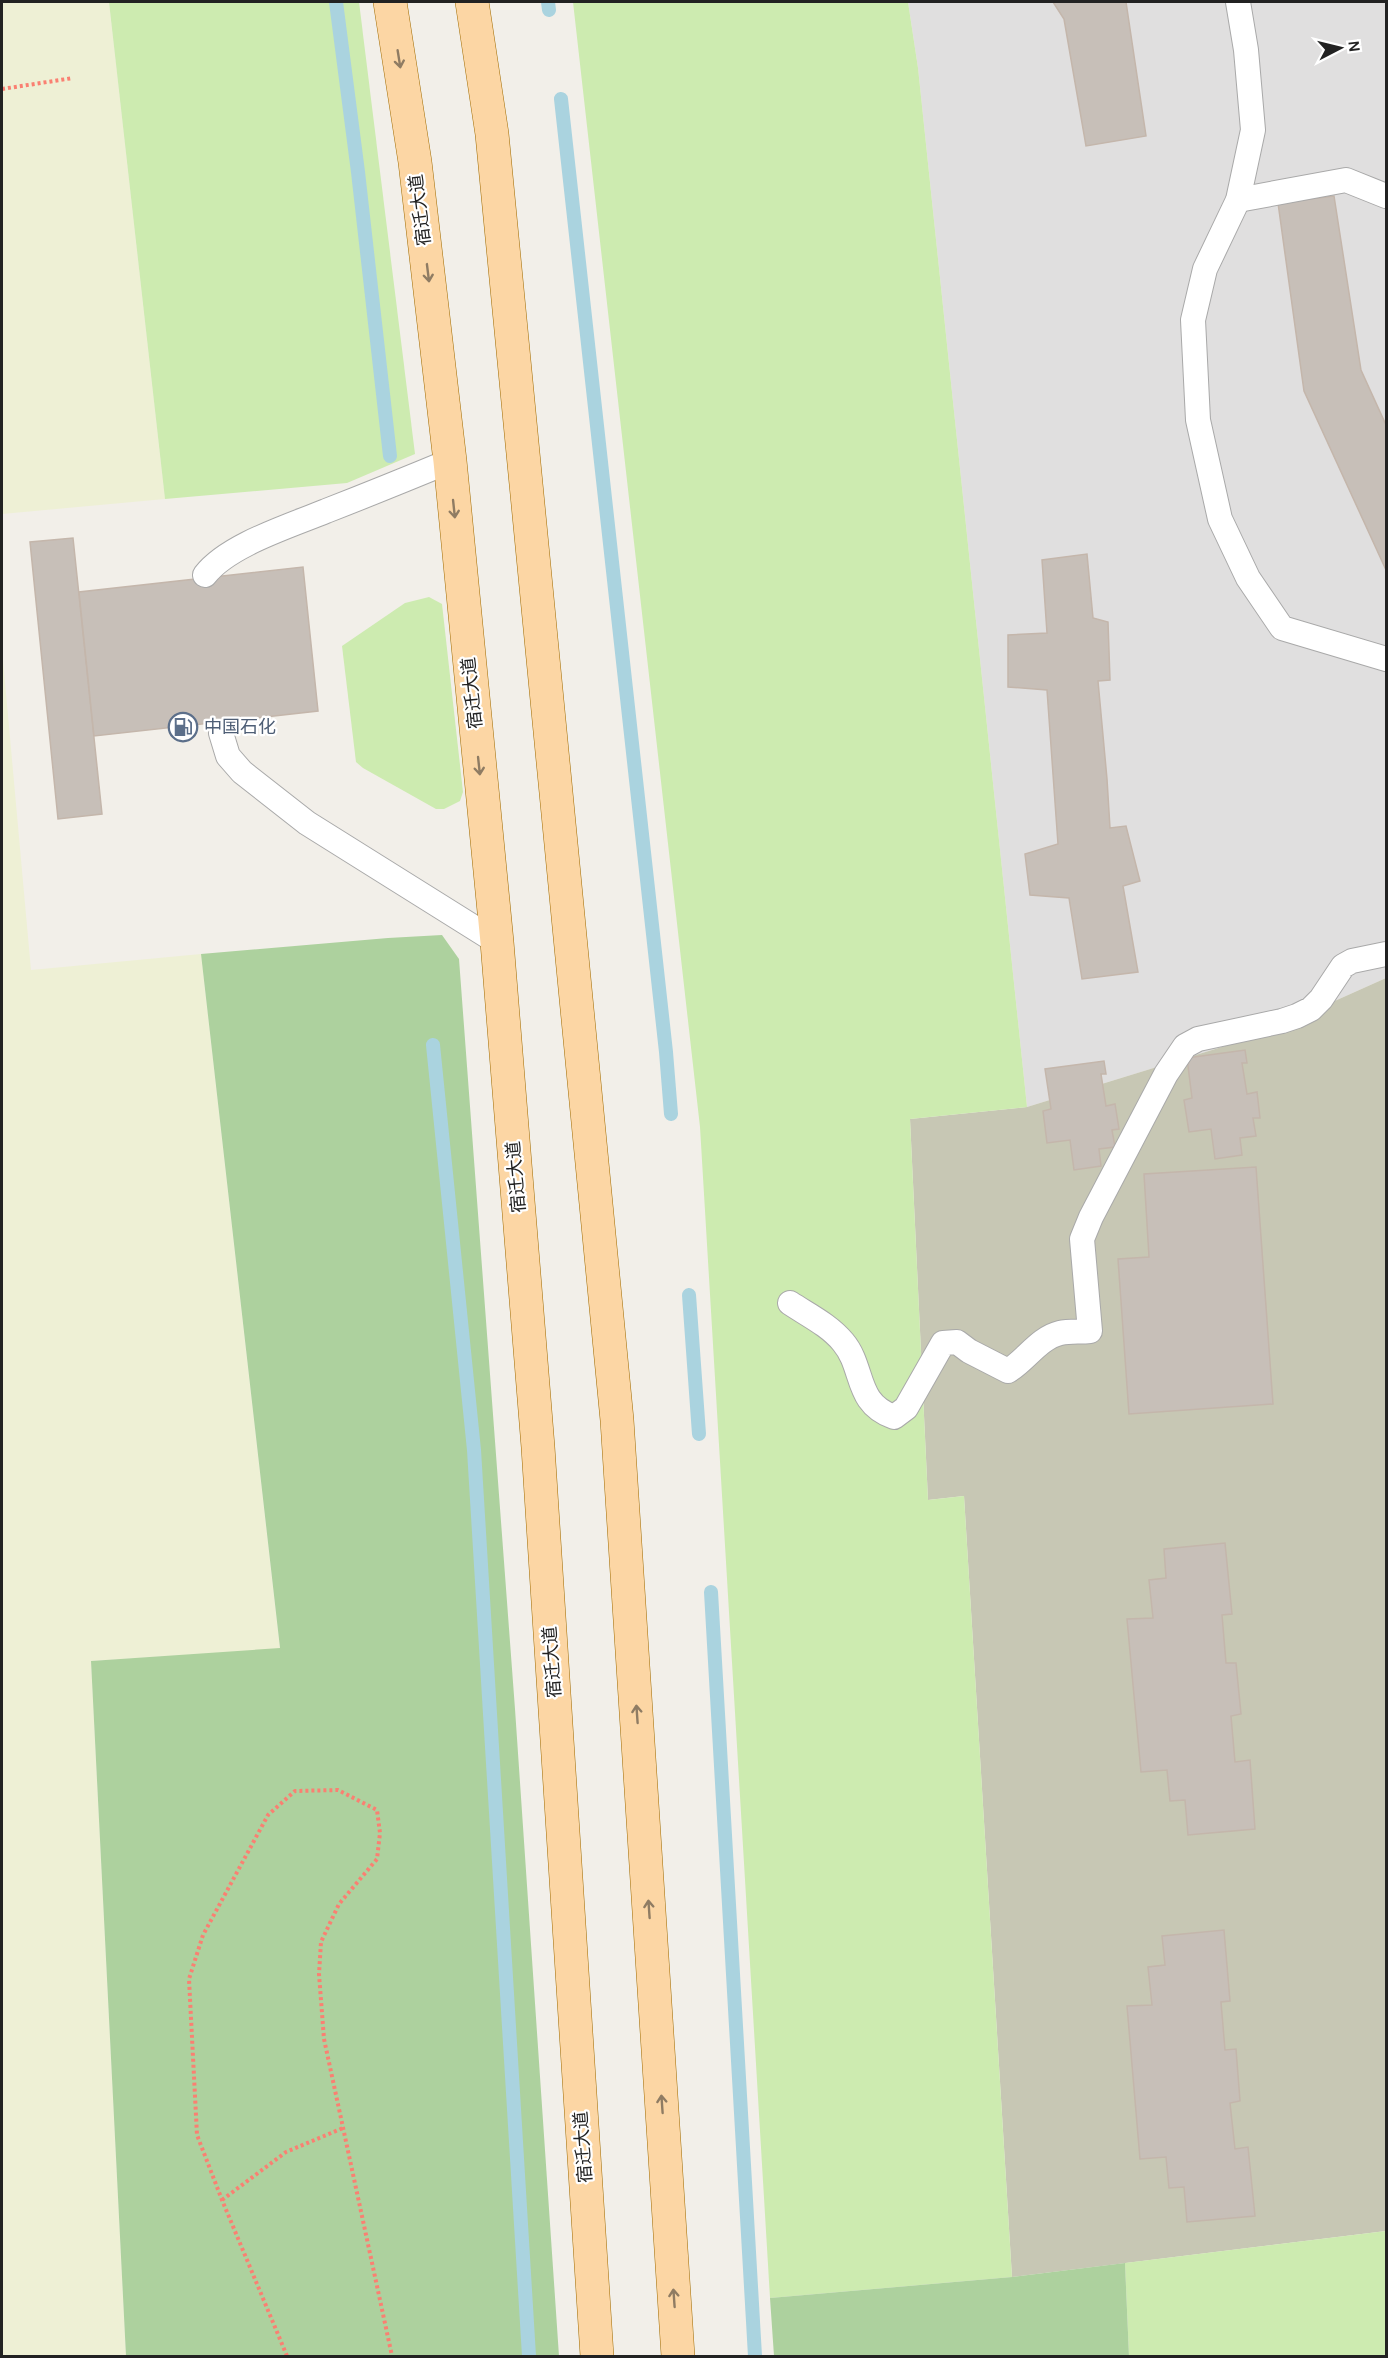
<svg xmlns="http://www.w3.org/2000/svg" width="1388" height="2358" font-family="Karla,'Noto Sans SC',sans-serif">
	<style>
		.residential { fill: #e0dfdf }
		.construction { fill: #c7c7b4 }
		.farmland { fill: #eef0d5 }
		.grass { fill: #cdebb0 }
		.forest { fill: #add19e }
		.lines { fill: none; stroke-linecap: round; stroke-linejoin: round }
		.stream { stroke: #aad3df; stroke-width: 14 }
		.building { fill: #c7bfb8; stroke: #c4b6ab; stroke-width: 1.5 }
		.service-casing { stroke: #a9a9a9; stroke-width: 26 }
		.primary-casing { stroke: #a06b00; stroke-width: 34 }
		.path { stroke: #fa8072; stroke-width: 4; stroke-dasharray: 3 3; stroke-linecap: butt }
		.service { stroke: #fff; stroke-width: 24 }
		.primary { stroke: #fcd6a4; stroke-width: 33 }
		.oneway { stroke: #8f7c63 }
		.labels { text-anchor: middle; stroke-width: 4.5; stroke-linejoin: round; paint-order: stroke }
		.street-label { font-size: 18px; fill: #222; stroke: #fff }
		.service-label { font-size: 18px; fill: #4e5e75; stroke: #fff; text-anchor: start }
	</style>
	<rect width="100%" height="100%" fill="#f2efe9"/>
	<polygon class="residential" points="908,2 1386,2 1386,978 1299,1017 1238,1042 1027,1107 918,68"/>
	<polygon class="construction" points="1386,978 1386,2231 1012,2277 964,1496 928,1500 910,1119 1027,1107 1238,1042 1299,1017"/>
	<g class="farmland">
		<polygon points="2,2 109,2 165,499 2,514"/>
		<polygon points="2,649 31,970 201,954 280,1649 91,1661 126,2356 2,2356"/>
	</g>
	<g class="grass">
		<polygon points="109,2 359,2 415,454 347,483 165,499"/>
		<polygon points="573,2 908,2 918,68 1027,1107 910,1119 928,1500 964,1496 1012,2277 770,2298 700,1127"/>
		<polygon points="429,597 442,604 463,792 460,801 444,809 436,809 363,768 356,762 342,646 405,603"/>
		<polygon points="1386,2231 1386,2356 1129,2356 1125,2263"/>
	</g>
	<g class="forest">
		<polygon points="442,935 459,959 515,1709 559,2356 126,2356 91,1661 280,1648 201,954 388,938"/>
		<polygon points="1125,2263 1129,2356 774,2356 770,2298 1012,2277"/>
	</g>
	<g class="lines">
		<g class="stream">
			<polyline points="336,2 358,172 390,456"/>
			<polyline points="548,2 549,10"/>
			<polyline points="561,99 666,1052 671,1114"/>
			<polyline points="433,1045 474,1450 529,2356"/>
			<polyline points="689,1295 699,1434"/>
			<polyline points="711,1592 755,2356"/>
		</g>
	</g>
	<g class="building">
		<polygon points="1053,2 1126,2 1146,136 1086,146 1064,19"/>
		<polygon points="1334,196 1361,370 1386,425 1386,570 1304,391 1278,203"/>
		<polygon points="73,538 102,814 58,819 30,542"/>
		<polygon points="1087,554 1093,618 1108,622 1110,680 1098,681 1107,779 1110,828 1126,826 1140,881 1123,886 1138,972 1082,979 1069,898 1030,895 1025,854 1058,844 1047,690 1008,687 1008,635 1047,633 1042,560"/>
		<polygon points="303,567 318,711 94,736 79,592"/>
		<polygon points="1245,1050 1247,1063 1242,1063 1247,1094 1257,1092 1260,1118 1253,1118 1256,1136 1240,1138 1242,1155 1215,1159 1211,1129 1189,1132 1184,1100 1192,1098 1187,1058"/>
		<polygon points="1104,1061 1106,1074 1101,1074 1106,1106 1115,1104 1119,1129 1112,1130 1115,1147 1099,1149 1101,1166 1074,1170 1070,1140 1047,1143 1043,1111 1051,1109 1045,1069"/>
		<polygon points="1256,1167 1273,1404 1129,1414 1118,1259 1149,1257 1144,1174"/>
		<polygon points="1225,1543 1232,1614 1222,1615 1226,1663 1236,1663 1241,1714 1231,1716 1235,1762 1250,1760 1255,1829 1188,1835 1185,1800 1170,1801 1167,1770 1141,1772 1127,1619 1153,1618 1149,1580 1166,1578 1164,1549"/>
		<polygon points="1224,1930 1230,2001 1221,2002 1225,2050 1236,2049 1240,2101 1230,2103 1235,2149 1248,2147 1255,2216 1187,2222 1184,2187 1169,2188 1166,2157 1140,2159 1127,2006 1152,2005 1148,1967 1165,1965 1162,1936"/>
	</g>
	<g class="lines">
		<g class="service-casing">
			<g id="service">
				<polyline points="1238,2 1246,50 1253,130 1238,200 1205,269 1193,320 1198,420 1220,519 1248,578 1282,628 1386,659"/>
				<polyline points="1238,200 1346,180 1386,196"/>
				<path d="M205,575C228,545 290,526 326,511C367,495 409,478 450,461"/>
				<polyline points="221,733 228,756 242,772 307,823 497,942"/>
				<path d="M790,1303C808,1315 829,1325 843,1342C865,1368 854,1403 894,1417L906,1408L943,1343L957,1342L969,1351L1008,1371C1026,1360 1039,1338 1060,1333C1069,1331 1080,1332 1090,1331L1082,1239L1091,1217L1166,1074L1185,1046L1198,1039L1282,1021L1297,1016L1311,1009L1321,999L1343,966L1352,961L1386,954"/>
			</g>
		</g>
		<g class="primary-casing">
			<g id="primary">
				<polyline points="390,2 415,162 450,461 497,942 538,1447 597,2356"/>
				<polyline points="472,2 492,134 617,1420 678,2356"/>
			</g>
		</g>
		<g class="path">
			<polyline points="2,89 73,78"/>
			<polyline points="222,2200 286,2152 343,2128"/>
			<polyline points="287,2356 222,2200 197,2135 189,1979 203,1935 268,1815 295,1791 338,1790 377,1810 380,1833 377,1859 339,1904 321,1942 319,1974 324,2039 392,2356"/>
		</g>
		<use href="#service" class="service"/>
		<use href="#primary" class="primary"/>
	</g>
	<defs><path id="oneway-shaft" d="M-6 0H5M1.5-3L5.5 0L1.5 3" fill="none" stroke-width="1.6" stroke-linecap="round" stroke-linejoin="round" transform="scale(1.5)"/></defs>
	<g class="oneway">
		<use href="#oneway-shaft" transform="translate(399 59) rotate(81)"/>
		<use href="#oneway-shaft" transform="translate(428 273) rotate(83)"/>
		<use href="#oneway-shaft" transform="translate(454 509) rotate(84)"/>
		<use href="#oneway-shaft" transform="translate(479 766) rotate(84)"/>
		<use href="#oneway-shaft" transform="translate(637 1714) rotate(-94)"/>
		<use href="#oneway-shaft" transform="translate(649 1909) rotate(-94)"/>
		<use href="#oneway-shaft" transform="translate(662 2104) rotate(-94)"/>
		<use href="#oneway-shaft" transform="translate(674 2298) rotate(-94)"/>
	</g>
	<defs>
		<g id="fuel-ring" transform="scale(1.5)"><circle r="9.5" fill="#fff" stroke="#5c6f8a" stroke-width="1.5"/><path d="M-5.5-6h7V0h2V4h1.3V-2.5L3-4.5l.8-.8L6-3V5H2.5V1h-1V6h-7ZM-4.2-4.7v3.2H.2V-4.7Z" fill="#5c6f8a"/></g>
	</defs>
	<g fill-rule="evenodd">
		<use href="#fuel-ring" x="183" y="727"/>
	</g>
	<g class="labels">
		<g class="street-label">
			<text transform="translate(420 210) rotate(-97)" y="6">宿迁大道</text>
			<text transform="translate(472 693) rotate(-96)" y="6">宿迁大道</text>
			<text transform="translate(516 1177) rotate(-95)" y="6">宿迁大道</text>
			<text transform="translate(552 1662) rotate(-94)" y="6">宿迁大道</text>
			<text transform="translate(583 2147) rotate(-94)" y="6">宿迁大道</text>
		</g>
		<g class="service-label">
			<text x="204" y="733">中国石化</text>
		</g>
	</g>
	<rect width="1388" height="2358" fill="none" stroke="#222222" stroke-width="6"/>
	<g transform="translate(1340 48) rotate(83)" stroke="#ffffff" stroke-width="4.5" paint-order="stroke">
	<path d="M0-4.5L10 22L0 15L-10 22Z" fill="#222222"/>
	<text y="-9" font-size="16" font-weight="bold" text-anchor="middle" fill="#222222">N</text>
	</g>
</svg>
